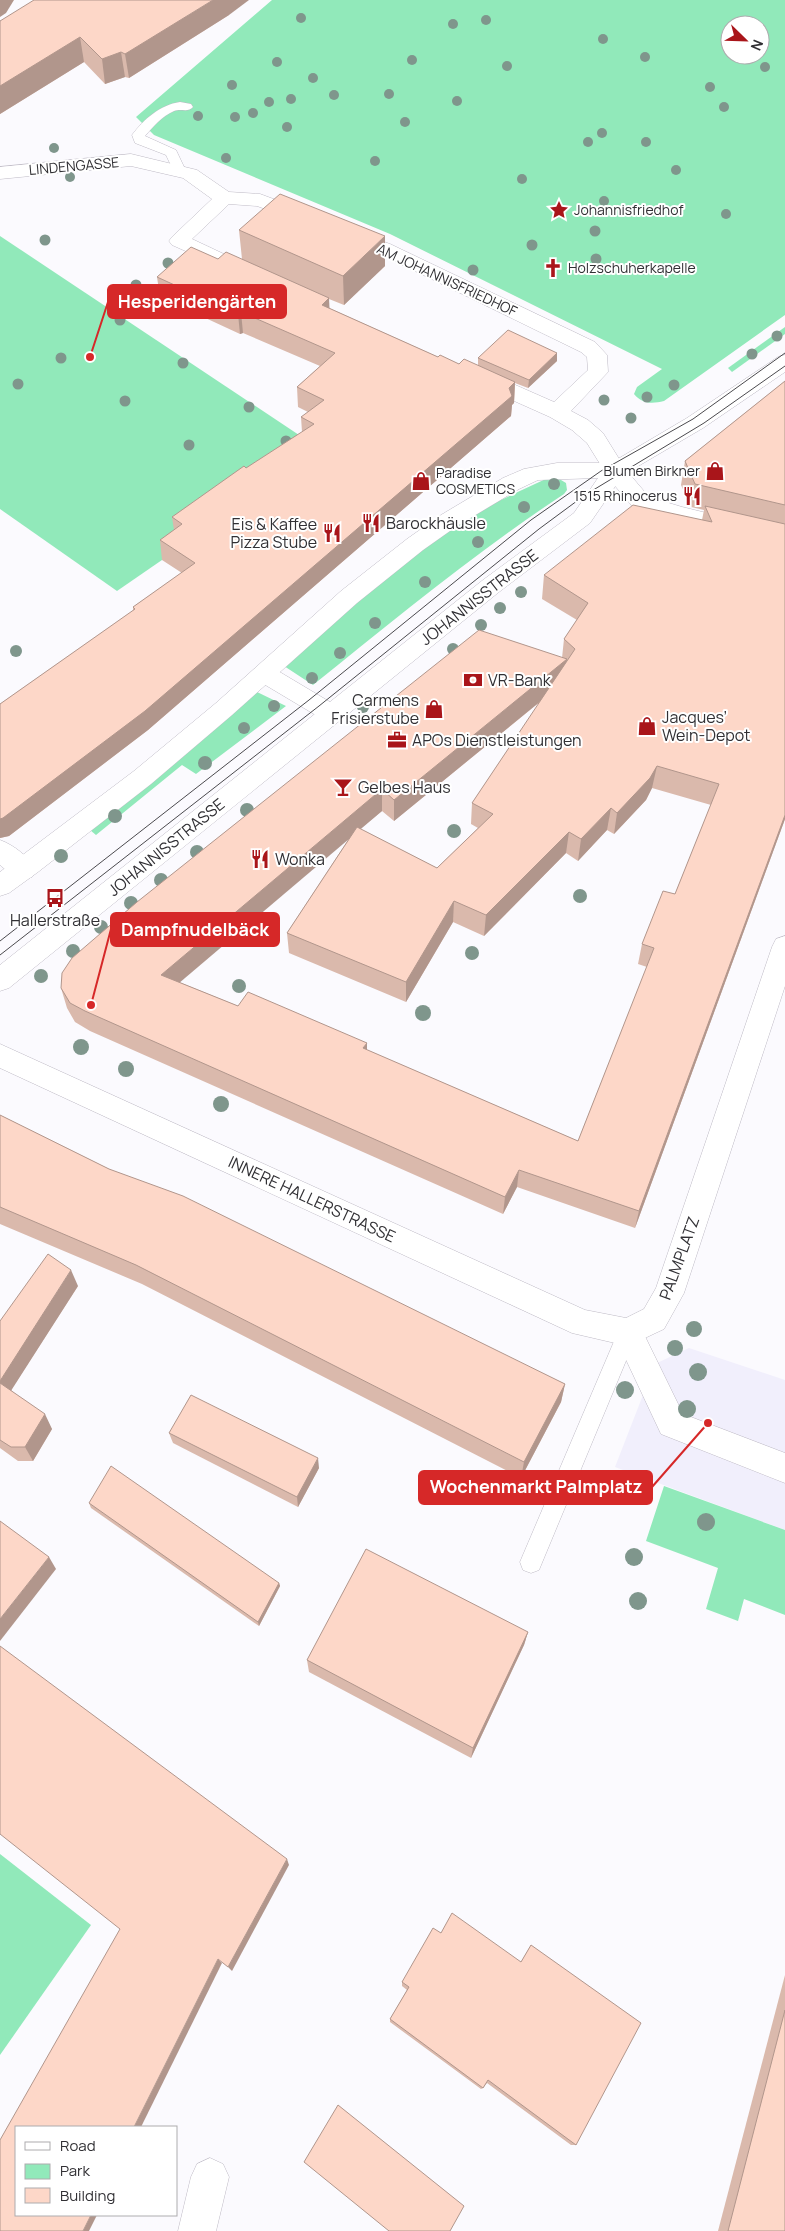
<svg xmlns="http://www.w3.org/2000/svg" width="785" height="2231" font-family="Manrope,sans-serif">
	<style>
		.commercial { fill: #f1effc }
		.green { fill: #91e9ba; fill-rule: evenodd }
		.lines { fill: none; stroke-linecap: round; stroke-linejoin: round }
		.service-casing { stroke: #bebac5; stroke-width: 1 }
		.pedestrian-casing { stroke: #bebac5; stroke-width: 1 }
		.minor-casing { stroke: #bebac5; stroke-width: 1 }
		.secondary-casing { stroke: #bebac5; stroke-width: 1 }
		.service { fill: #fff; fill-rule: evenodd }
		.pedestrian { fill: #fff; fill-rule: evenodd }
		.minor { fill: #fff; fill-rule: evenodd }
		.secondary { fill: #fff; fill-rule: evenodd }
		.tram { stroke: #4b4a4e; stroke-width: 1 }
		.tree { fill: #7f968c }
		.wall { fill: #dab9ac; fill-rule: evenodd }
		.shaded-wall { fill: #b1968c }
		.building { fill: #fdd7c8; stroke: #b1968c }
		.labels { text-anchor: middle; stroke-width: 4; stroke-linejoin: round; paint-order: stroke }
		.far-street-label { font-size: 14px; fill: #313034; stroke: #fff }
		.far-poi-label { font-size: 14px; fill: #313034; stroke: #fff; text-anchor: start }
		.poi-label { font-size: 16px; fill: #313034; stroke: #fff; text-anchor: start }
		.street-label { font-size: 16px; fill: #313034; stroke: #fff }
		.leader { fill: none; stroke: #d62828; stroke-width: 2 }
		.callout-dot { fill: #d62828; stroke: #fff; stroke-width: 2 }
		.callout { fill: #d62828; stroke: #d62828; stroke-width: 2 }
		.callout-label { font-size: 18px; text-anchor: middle; font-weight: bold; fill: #fff }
	</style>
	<rect width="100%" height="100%" fill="#fbfafe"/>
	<polygon class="commercial" points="689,1348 785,1380 785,1530 615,1467 655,1364"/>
	<g class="green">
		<path d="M272,0H785V315L664,401C652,404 642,404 634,394L637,387L662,369L390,234L154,135L136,117ZM730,25H760V55H730Z"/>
		<polygon points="0,236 302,437 162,560 117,591 0,509"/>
		<polygon points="785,327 785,334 732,372 728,368"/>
		<path d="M550,477H556L566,483L567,490L564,494C476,552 395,619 313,685L284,666L421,545L460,519Z"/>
		<polygon points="257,692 286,706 196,774 182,765 96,835 90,830"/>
		<polygon points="664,1486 785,1530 785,1615 744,1599 738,1621 706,1609 718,1568 646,1541"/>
		<polygon points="0,1854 91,1925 0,2055"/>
	</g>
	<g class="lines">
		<g class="service-casing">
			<g id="service">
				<path d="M180,102L191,104L193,107C188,113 181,108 174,111C162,116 153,127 145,136L176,150L186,171L180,175L175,174L166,155L135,143L132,135C144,119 160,105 180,102Z"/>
				<polygon points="628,1323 635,1325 638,1332 539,1570 531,1573 523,1570 520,1562 621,1325"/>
			</g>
		</g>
		<g class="pedestrian-casing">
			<polygon id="pedestrian" points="628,1318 638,1322 683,1414 785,1453 785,1483 661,1434 613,1332 618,1322"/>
		</g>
		<g class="minor-casing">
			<g id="minor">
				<polygon points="131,154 197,170 229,192 260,194 311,213 314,217 311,221 304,223 257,206 229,204 192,239 260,271 263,275 260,279 253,281 172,245 169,241 172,237 212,199 183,178 131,166 0,179 0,167"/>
				<polygon points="351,230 390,244 595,342 607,355 608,372 571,411 588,420 603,433 626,470 649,497 682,507 785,532 785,548 679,522 633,507 610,480 587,443 572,430 550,417 474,383 471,378 474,373 481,371 488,373 554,402 588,370 587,357 581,352 376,252 344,240 341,236 344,232"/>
				<polygon points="265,665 273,668 340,708 344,714 340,720 332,723 324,720 257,680 253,674 257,668"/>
				<path d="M0,840C14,845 29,857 36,870L32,877C17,882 11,874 0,865Z"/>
				<polygon points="785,936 785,986 684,1293 664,1329 628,1346 572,1333 0,1068 0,1044 585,1310 626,1318 644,1309 656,1288 772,947 776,939"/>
				<polygon points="210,2158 223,2164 229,2177 216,2231 178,2231 191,2177 197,2164"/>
			</g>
		</g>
		<g class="secondary-casing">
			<polygon id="secondary" points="785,355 785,372 703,428 623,475 590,523 499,592 9,988 0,991 0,965 483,580 574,513 598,478 538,480 519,489 457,526 423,550 357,603 232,715 151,784 38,872 9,893 0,896 0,872 134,771 216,703 341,591 407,539 441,515 503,478 524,469 557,463 611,463 687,418 778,357"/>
		</g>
		<use href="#service" class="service"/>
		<use href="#pedestrian" class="pedestrian"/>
		<use href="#minor" class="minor"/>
		<use href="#secondary" class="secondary"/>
		<g class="tram">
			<polyline points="0,941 309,700 531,520 601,471 693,419 785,353"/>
			<polyline points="0,955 319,706 539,529 585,495 704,423 785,366"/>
		</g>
	</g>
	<g class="tree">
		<circle cx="301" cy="18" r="5"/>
		<circle cx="486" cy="20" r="5"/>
		<circle cx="453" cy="24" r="5"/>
		<circle cx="603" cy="39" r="5"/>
		<circle cx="645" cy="57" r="5"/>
		<circle cx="412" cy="60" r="5"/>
		<circle cx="277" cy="62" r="5"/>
		<circle cx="507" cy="66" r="5"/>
		<circle cx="765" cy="67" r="5"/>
		<circle cx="313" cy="78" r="5"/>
		<circle cx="232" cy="85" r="5"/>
		<circle cx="710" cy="87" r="5"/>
		<circle cx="389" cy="94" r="5"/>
		<circle cx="334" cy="95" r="5"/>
		<circle cx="291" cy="99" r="5"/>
		<circle cx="457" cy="101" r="5"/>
		<circle cx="269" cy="102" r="5"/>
		<circle cx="724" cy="107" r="5"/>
		<circle cx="253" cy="113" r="5"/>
		<circle cx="198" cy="116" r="5"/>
		<circle cx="235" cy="117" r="5"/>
		<circle cx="405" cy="122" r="5"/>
		<circle cx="287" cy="127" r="5"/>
		<circle cx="602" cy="133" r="5"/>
		<circle cx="588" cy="142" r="5"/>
		<circle cx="646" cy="142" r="5"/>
		<circle cx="54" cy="148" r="5"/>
		<circle cx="226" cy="158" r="5"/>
		<circle cx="375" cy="161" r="5"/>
		<circle cx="676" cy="170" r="5"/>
		<circle cx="70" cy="177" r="5"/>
		<circle cx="522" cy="179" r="5"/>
		<circle cx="604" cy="201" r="5"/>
		<circle cx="726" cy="214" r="5"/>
		<circle cx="595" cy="231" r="5.5"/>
		<circle cx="45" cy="240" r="5.5"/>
		<circle cx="532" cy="245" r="5.5"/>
		<circle cx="596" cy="259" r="5.5"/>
		<circle cx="168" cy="263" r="5.5"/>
		<circle cx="473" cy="270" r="5.5"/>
		<circle cx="136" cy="285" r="5.5"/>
		<circle cx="120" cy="320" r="5.5"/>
		<circle cx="777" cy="336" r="5.5"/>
		<circle cx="752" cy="354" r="5.5"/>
		<circle cx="61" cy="358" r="5.5"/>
		<circle cx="183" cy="363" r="5.5"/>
		<circle cx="18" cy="384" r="5.5"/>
		<circle cx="674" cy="385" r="5.5"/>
		<circle cx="647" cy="397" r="5.5"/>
		<circle cx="604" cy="400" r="5.5"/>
		<circle cx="125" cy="401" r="5.5"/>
		<circle cx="249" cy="407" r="5.5"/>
		<circle cx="631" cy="418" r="5.5"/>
		<circle cx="286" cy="441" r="5.5"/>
		<circle cx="189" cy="445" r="5.5"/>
		<circle cx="554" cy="484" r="6"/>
		<circle cx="524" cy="507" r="6"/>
		<circle cx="478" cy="542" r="6"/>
		<circle cx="425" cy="582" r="6"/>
		<circle cx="521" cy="592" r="6"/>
		<circle cx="500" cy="608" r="6"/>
		<circle cx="375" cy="623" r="6"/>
		<circle cx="481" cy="625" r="6"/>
		<circle cx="453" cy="649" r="6"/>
		<circle cx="16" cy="651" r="6"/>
		<circle cx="340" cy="653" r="6"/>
		<circle cx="312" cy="678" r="6"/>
		<circle cx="274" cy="706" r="6"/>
		<circle cx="363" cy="707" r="6"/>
		<circle cx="244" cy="728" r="6"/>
		<circle cx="205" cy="763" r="7"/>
		<circle cx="247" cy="810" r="7"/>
		<circle cx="115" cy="816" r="7"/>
		<circle cx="454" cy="831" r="7"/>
		<circle cx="197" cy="852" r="7"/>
		<circle cx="61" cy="856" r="7"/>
		<circle cx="161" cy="880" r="7"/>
		<circle cx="580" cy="896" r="7"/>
		<circle cx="131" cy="903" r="7"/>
		<circle cx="101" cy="927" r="7"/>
		<circle cx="73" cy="951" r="7"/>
		<circle cx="472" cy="953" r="7"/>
		<circle cx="41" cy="976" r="7"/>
		<circle cx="239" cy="986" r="7"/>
		<circle cx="423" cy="1013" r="8"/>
		<circle cx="81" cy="1047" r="8"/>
		<circle cx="126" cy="1069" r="8"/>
		<circle cx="221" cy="1104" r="8"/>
		<circle cx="694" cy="1329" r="8"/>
		<circle cx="675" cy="1348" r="8"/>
		<circle cx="698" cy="1372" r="9"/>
		<circle cx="625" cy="1390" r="9"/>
		<circle cx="687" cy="1409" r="9"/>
		<circle cx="706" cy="1522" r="9"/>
		<circle cx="634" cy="1557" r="9"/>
		<circle cx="638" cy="1601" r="9"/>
	</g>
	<g class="wall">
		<polygon points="229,15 129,78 125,77 105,84 84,62 0,114 0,21"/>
		<polygon points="239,230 385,266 344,305 329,299 329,308 438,357 459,364 478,366 478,358 557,353 557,361 528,388 515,383 514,403 512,405 511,416 148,730 9,836 0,838 0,704 133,611 133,607 182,573 162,560 160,540 174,530 172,517 302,432 301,417 308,412 298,407 297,387 320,366 243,333 240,334 160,297 157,277 218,259 242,259"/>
		<path d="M785,381V819L635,1228L517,1187L503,1214L90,1031L75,1022L67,1008L61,988L562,658L564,639L577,620L542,599L544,575L702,520L704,510L691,507L681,485L685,461ZM541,701L472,803L471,824L478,828L437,868L360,829L382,811L394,821ZM652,788L711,805L675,894L642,944L638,964L647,967L578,1141L367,1050V1043L238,1006L179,982L350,837L287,933L289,953L406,1002L453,922L484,936L566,853L578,861L607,830L614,834L646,800Z"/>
		<polygon points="0,1115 109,1169 565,1384 561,1402 521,1478 142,1284 0,1224"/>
		<polygon points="78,1286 11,1390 52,1429 33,1461 18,1461 0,1448 0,1321"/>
		<polygon points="169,1433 319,1468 298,1507 173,1443"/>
		<polygon points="89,1503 279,1583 280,1586 259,1626 91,1508"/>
		<polygon points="528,1632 524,1645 471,1758 309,1672 307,1660"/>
		<polygon points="441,1933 521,1962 531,1945 576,2145 571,2145 487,2083 483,2088 481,2089 390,2022 390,2019 407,1990 402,1986 402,1982"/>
		<polygon points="785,1975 785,2231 718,2231"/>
	</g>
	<g class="shaded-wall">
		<polygon points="0,0 14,0 6,13 0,17"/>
		<polygon points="213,0 249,0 229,15 129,78 125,54"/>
		<polygon points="80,37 84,62 0,114 0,86"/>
		<polygon points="121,52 125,77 105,84 102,59"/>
		<polygon points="385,236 385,266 344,305 343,276"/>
		<polygon points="329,298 330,319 322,305"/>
		<polygon points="241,312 243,333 240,334 238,314"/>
		<polygon points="557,353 557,361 528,388 529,380"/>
		<polygon points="515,382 514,403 512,405 511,416 148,730 9,836 0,838 0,819"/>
		<polygon points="567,659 564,682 394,821 394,800"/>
		<polygon points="657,766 652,788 646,800 614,834 617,813"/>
		<polygon points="382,789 382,811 165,995 161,975"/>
		<polygon points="611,808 607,830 578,861 581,839"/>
		<polygon points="785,815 785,819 635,1228 639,1211"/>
		<polygon points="569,832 566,853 484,936 486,915"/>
		<polygon points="454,901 453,922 406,1002 406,982"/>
		<polygon points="367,1043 367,1062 363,1048"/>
		<polygon points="519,1170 517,1187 503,1214 505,1197"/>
		<polygon points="71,1270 78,1286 7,1397 0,1384 0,1381"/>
		<polygon points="565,1384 561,1402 521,1478 524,1462"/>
		<polygon points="45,1414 52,1429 33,1461 25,1447"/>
		<polygon points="318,1458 319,1468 298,1507 297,1497"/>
		<polygon points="49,1557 56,1569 0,1641 0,1619"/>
		<polygon points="279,1583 280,1586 259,1626 258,1622"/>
		<polygon points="528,1632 524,1645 471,1758 473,1748"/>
		<polygon points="287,1859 289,1865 232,1971 228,1967"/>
		<polygon points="218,1959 222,1963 141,2127 134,2127"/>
		<polygon points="91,2215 97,2215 89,2231 83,2231"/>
	</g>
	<g class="building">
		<polygon points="34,0 213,0 125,54 121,52 102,59 80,37 0,86 0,21"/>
		<polygon points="280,194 385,236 343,276 239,230"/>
		<polygon points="191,247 218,259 226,252 329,298 322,305 438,357 440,355 459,364 464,359 515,382 509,388 512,396 145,711 3,818 0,819 0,704 135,609 133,607 195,563 160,540 182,524 172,517 244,466 246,468 314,424 301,417 324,400 297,387 335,353 241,312 238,314 157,277"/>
		<polygon points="508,330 557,353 529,380 478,358"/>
		<polygon points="785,381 785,505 695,484 685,461"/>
		<polygon points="633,505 712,522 705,506 785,524 785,815 639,1211 519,1170 505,1197 85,1011 70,1003 61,988 62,973 72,958 137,902 479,630 567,659 394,800 382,789 161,975 238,1006 248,992 367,1043 363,1048 578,1141 654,948 642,944 663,891 675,894 719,784 657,766 650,778 617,813 611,808 581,839 569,832 486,915 454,901 406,982 287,933 357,827 437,868 493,814 472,803 575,649 564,639 588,603 544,575"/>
		<polygon points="0,1115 109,1169 183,1196 565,1384 524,1462 136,1265 0,1207"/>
		<polygon points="48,1254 71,1270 0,1381 0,1321"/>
		<polygon points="0,1383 45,1414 25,1447 11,1447 0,1440"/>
		<polygon points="191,1395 318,1458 297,1497 169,1433"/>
		<polygon points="111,1466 279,1583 258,1622 89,1503"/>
		<polygon points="0,1521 49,1557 0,1619"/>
		<polygon points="366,1549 528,1632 473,1748 307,1660"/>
		<polygon points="0,1646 287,1859 228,1967 218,1959 134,2127 16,2127 16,2215 91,2215 83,2231 0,2231 0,2140 120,1929 0,1834"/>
		<polygon points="452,1913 521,1962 531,1945 641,2023 576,2145 488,2080 483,2088 390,2019 409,1987 402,1982 433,1928 441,1933"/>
		<polygon points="785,2010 785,2231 728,2231"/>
		<polygon points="338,2105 464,2206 450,2231 389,2231 304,2162"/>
	</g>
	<defs>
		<g id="sight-bare" transform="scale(1.5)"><path d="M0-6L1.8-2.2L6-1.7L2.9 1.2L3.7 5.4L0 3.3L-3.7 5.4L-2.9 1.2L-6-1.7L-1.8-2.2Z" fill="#a9151a" stroke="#fff" stroke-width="2.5" paint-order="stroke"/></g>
		<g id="church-bare" transform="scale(1.5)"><path d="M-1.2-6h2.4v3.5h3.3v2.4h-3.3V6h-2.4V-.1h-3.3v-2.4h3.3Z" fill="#a9151a" stroke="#fff" stroke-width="2.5" paint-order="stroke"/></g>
		<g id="shop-bare" transform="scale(1.5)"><path d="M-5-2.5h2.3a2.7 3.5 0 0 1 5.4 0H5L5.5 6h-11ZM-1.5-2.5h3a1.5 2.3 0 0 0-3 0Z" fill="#a9151a" stroke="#fff" stroke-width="2.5" paint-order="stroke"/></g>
		<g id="restaurant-bare" transform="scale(1.5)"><path d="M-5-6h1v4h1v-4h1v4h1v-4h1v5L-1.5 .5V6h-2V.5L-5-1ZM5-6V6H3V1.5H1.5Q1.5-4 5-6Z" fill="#a9151a" stroke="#fff" stroke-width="2.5" paint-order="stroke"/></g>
		<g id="bank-bare" transform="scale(1.5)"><path d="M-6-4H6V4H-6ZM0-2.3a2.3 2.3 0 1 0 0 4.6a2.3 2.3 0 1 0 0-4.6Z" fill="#a9151a" stroke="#fff" stroke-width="2.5" paint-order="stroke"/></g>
		<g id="office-bare" transform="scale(1.5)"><path d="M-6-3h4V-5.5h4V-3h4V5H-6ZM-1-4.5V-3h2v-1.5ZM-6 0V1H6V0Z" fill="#a9151a" stroke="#fff" stroke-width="2.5" paint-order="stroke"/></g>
		<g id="bar-bare" transform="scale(1.5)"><path d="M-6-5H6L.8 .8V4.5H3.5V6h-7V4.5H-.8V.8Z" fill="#a9151a" stroke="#fff" stroke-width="2.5" paint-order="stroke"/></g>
		<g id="bus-bare" transform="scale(1.5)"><path d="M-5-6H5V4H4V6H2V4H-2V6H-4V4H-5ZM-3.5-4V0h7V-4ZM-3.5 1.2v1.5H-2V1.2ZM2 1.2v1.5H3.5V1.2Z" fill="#a9151a" stroke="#fff" stroke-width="2.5" paint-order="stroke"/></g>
	</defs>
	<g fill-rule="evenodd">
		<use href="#sight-bare" x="559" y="210"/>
		<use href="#church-bare" x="553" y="268"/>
		<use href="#shop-bare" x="715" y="471"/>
		<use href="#shop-bare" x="421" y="481"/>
		<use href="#restaurant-bare" x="692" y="496"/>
		<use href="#restaurant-bare" x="371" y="523"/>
		<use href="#restaurant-bare" x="332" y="533"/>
		<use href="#bank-bare" x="473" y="680"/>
		<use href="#shop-bare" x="434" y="709"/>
		<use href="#shop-bare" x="647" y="726"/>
		<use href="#office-bare" x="397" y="740"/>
		<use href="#bar-bare" x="343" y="787"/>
		<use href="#restaurant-bare" x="260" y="859"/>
		<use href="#bus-bare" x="55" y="898"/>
	</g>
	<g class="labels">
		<g class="far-street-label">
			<text transform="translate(74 166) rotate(-5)" y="5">LINDENGASSE</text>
			<text transform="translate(447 280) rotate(25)" y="5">AM JOHANNISFRIEDHOF</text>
		</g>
		<g class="far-poi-label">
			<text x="574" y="215">Johannisfriedhof</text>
			<text x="568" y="273">Holzschuherkapelle</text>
			<text x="700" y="476" text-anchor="end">Blumen Birkner</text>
			<text x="436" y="478">Paradise<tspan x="436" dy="16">COSMETICS</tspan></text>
			<text x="677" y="501" text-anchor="end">1515 Rhinocerus</text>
		</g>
		<g class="poi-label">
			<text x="386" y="529">Barockhäusle</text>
			<text x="317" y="530" text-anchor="end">Eis &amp; Kaffee<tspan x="317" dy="18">Pizza Stube</tspan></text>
			<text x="488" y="686">VR-Bank</text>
			<text x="419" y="706" text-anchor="end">Carmens<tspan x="419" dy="18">Frisierstube</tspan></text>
			<text x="662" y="723">Jacques’<tspan x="662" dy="18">Wein-Depot</tspan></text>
			<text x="412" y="746">APOs Dienstleistungen</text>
			<text x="358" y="793">Gelbes Haus</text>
			<text x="275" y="865">Wonka</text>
			<text x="55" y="926" text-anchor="middle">Hallerstraße</text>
		</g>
		<g class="street-label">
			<text transform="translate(479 597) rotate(-38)" y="6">JOHANNISSTRASSE</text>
			<text transform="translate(166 847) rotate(-39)" y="6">JOHANNISSTRASSE</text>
			<text transform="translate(312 1199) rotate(25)" y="6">INNERE HALLERSTRASSE</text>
			<text transform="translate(679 1258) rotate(-70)" y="6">PALMPLATZ</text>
		</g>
	</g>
	<path class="leader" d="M90 357L108 302M91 1005L111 929M708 1423L652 1487"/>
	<g class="callout-dot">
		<circle cx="90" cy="357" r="5"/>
		<circle cx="91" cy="1005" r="5"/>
		<circle cx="708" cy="1423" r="5"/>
	</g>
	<g class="callout">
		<rect x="108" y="285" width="178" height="33" rx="5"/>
		<rect x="111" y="913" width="168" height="33" rx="5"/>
		<rect x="419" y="1471" width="233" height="33" rx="5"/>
	</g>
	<g class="callout-label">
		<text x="197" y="308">Hesperidengärten</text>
		<text x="195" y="936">Dampfnudelbäck</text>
		<text x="536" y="1493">Wochenmarkt Palmplatz</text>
	</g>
	<rect x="15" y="2126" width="162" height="90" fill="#ffffff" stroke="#adacae"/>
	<rect x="25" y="2142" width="25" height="8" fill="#ffffff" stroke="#adacae"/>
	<text x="60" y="2151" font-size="15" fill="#313034">Road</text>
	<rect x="25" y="2164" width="25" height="15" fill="#91e9ba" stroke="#adacae"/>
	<text x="60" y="2176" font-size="15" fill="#313034">Park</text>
	<rect x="25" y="2188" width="25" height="15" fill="#fdd7c8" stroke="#adacae"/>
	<text x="60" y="2201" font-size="15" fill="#313034">Building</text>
	<g transform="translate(745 40) rotate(113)"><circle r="24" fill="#ffffff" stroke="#adacae"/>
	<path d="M0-4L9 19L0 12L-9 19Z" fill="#a9151a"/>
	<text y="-8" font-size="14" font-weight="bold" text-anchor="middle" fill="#313034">N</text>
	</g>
</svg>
